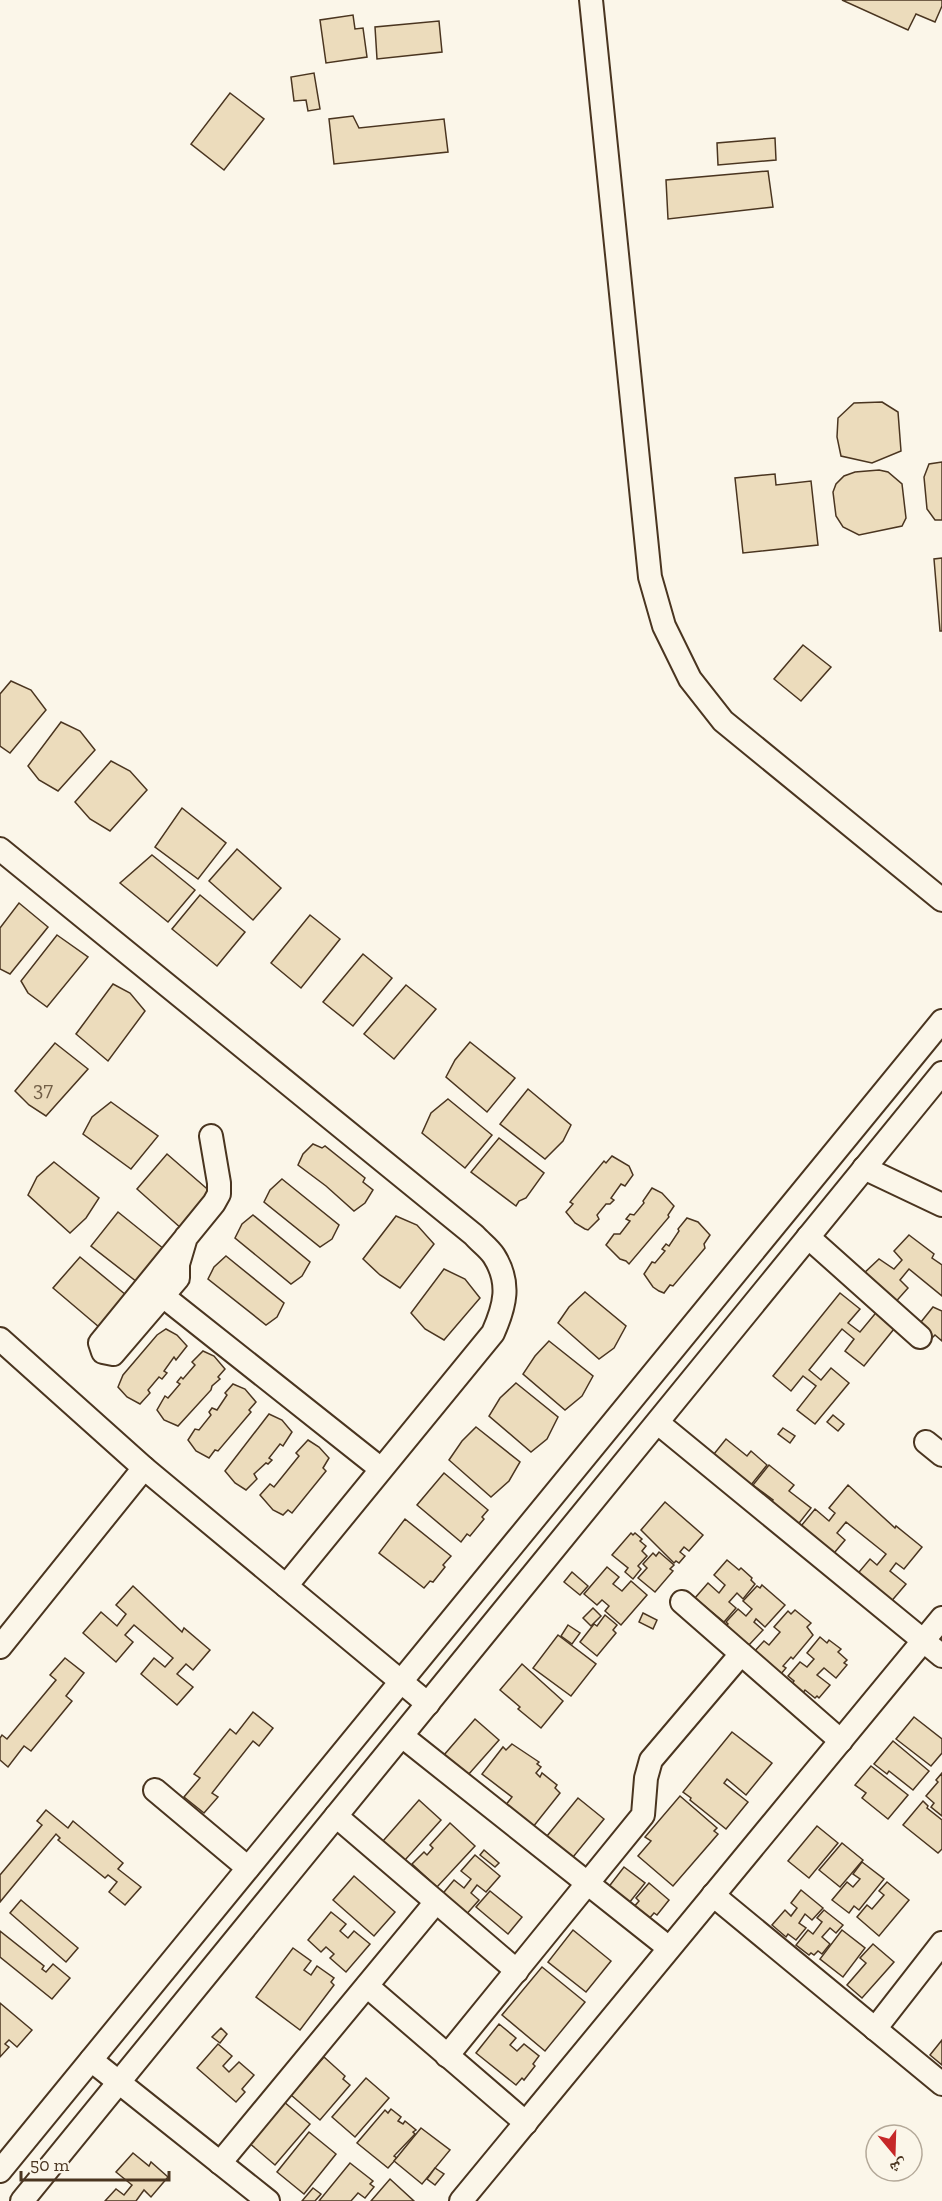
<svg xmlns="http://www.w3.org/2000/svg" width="942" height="2201" font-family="'Zilla Slab','Noto Naskh Arabic',serif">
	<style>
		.building { fill: #ecdcbc; stroke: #4a3520; stroke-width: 1.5 }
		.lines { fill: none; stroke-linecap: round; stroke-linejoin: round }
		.minor-casing { stroke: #4a3520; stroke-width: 26 }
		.minor { stroke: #fbf6e9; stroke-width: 22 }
		.labels { text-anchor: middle; stroke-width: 4.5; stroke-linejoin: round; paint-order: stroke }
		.number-label { font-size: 21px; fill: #725f47 }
	</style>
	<rect width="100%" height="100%" fill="#fbf6e9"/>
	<g class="building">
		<polygon points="842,0 942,0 942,6 935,22 916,14 908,30"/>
		<polygon points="353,15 355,29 363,28 367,57 326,63 320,20"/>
		<polygon points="439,21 442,52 377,59 375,27"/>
		<polygon points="314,73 320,109 308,111 306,100 294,101 291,77"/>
		<polygon points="230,93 264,119 224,170 191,144"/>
		<polygon points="353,116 359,128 444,119 448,152 334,164 329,119"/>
		<polygon points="775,138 776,160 718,165 717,143"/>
		<polygon points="768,171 773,207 668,219 666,180"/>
		<polygon points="882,402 898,412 901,451 872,463 841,456 837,437 838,418 854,403"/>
		<polygon points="942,462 942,520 935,520 927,509 924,477 929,464"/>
		<polygon points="879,470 888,472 902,484 906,518 902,526 859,535 843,527 836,516 833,492 836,484 844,476 855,472"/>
		<polygon points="775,474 776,485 811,481 818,545 743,553 735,478"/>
		<polygon points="942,558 942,631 940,631 934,559"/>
		<polygon points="803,645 831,667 801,701 774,679"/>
		<polygon points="11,681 31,690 46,710 10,753 0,746 0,694"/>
		<polygon points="61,722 80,731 95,750 58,791 39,780 28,766"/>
		<polygon points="111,761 130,771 147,790 110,831 90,819 75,802"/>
		<polygon points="182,808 226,843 198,879 155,847"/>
		<polygon points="237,849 281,888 253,920 209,881"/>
		<polygon points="152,855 195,890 168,922 120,883"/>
		<polygon points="200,895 245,932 217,966 172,929"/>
		<polygon points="19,903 48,927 10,974 0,969 0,928"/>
		<polygon points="310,915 340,939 301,988 271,963"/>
		<polygon points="57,935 88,957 47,1007 28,993 21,981"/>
		<polygon points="363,954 392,978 353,1026 323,1002"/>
		<polygon points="113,984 130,993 145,1011 108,1061 76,1034"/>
		<polygon points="406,985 436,1009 394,1059 364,1034"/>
		<polygon points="470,1042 515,1078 487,1112 446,1077 455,1060"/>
		<polygon points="55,1043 88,1069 46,1116 29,1105 15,1091"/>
		<polygon points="528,1089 571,1125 563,1141 545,1159 500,1124"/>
		<polygon points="448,1099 492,1135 465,1168 422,1133 431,1113"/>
		<polygon points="111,1102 158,1136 131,1169 83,1134 92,1117"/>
		<polygon points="499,1138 544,1173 526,1198 519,1201 516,1206 471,1172"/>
		<polygon points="313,1144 322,1148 325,1146 365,1178 363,1182 373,1190 365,1203 354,1211 326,1186 298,1165 303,1154"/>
		<polygon points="167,1154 213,1194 182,1229 137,1189"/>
		<polygon points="612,1156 629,1166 633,1175 625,1186 621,1184 611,1198 614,1200 610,1204 606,1204 597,1215 599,1219 588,1230 585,1229 575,1223 566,1212 573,1204 570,1202 604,1161 606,1163"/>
		<polygon points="54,1162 99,1198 86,1218 70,1233 28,1195 37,1177"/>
		<polygon points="282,1179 339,1225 332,1239 320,1247 264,1202 270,1190"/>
		<polygon points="652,1188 662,1193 674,1206 668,1215 669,1217 629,1264 626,1261 620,1259 606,1245 614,1234 620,1234 630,1221 626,1219 630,1214 634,1215 644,1203 643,1201"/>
		<polygon points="118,1212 164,1249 137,1282 91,1246"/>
		<polygon points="253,1215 310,1262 302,1276 291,1284 235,1238 242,1224"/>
		<polygon points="396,1216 417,1225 434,1244 400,1288 380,1275 363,1259"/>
		<polygon points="687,1218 698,1222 710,1235 704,1244 705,1248 673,1286 670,1285 664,1293 659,1291 653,1287 644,1274 652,1262 655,1263 665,1251 662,1249 666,1244 669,1246 679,1231 678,1229"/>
		<polygon points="909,1235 934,1254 932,1258 942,1265 942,1296 909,1269 900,1280 908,1288 892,1306 862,1275 879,1259 894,1269 902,1260 894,1251"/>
		<polygon points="226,1256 284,1303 277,1317 266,1325 208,1279 214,1267"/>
		<polygon points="80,1257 126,1295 99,1327 53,1288"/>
		<polygon points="444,1269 465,1279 480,1298 444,1340 425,1329 411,1313"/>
		<polygon points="585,1292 626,1326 614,1348 599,1359 558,1323 569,1307"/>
		<polygon points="840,1293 860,1309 848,1323 860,1332 879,1309 898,1324 864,1366 845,1351 854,1339 842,1329 809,1370 821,1380 831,1368 849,1383 815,1424 797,1410 816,1386 803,1376 791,1391 773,1376"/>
		<polygon points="933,1307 942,1311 942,1341 935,1335 931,1339 917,1327"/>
		<polygon points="166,1329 177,1335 187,1346 176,1360 174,1357 164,1371 167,1373 162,1379 159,1377 148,1390 150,1393 140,1404 127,1397 118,1387 123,1375 157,1335"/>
		<polygon points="549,1341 593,1376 582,1396 565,1410 523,1374 535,1356"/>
		<polygon points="203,1351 214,1356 225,1369 218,1377 220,1379 212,1386 211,1390 178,1426 164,1420 157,1410 165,1396 168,1398 180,1384 177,1382 181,1377 183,1379 195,1365 192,1362"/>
		<polygon points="516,1383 558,1417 547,1439 531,1452 489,1416 500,1398"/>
		<polygon points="233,1384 245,1389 256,1402 249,1410 251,1412 218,1451 215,1450 209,1458 196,1451 188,1440 195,1429 199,1430 211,1415 209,1412 212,1408 217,1410 227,1395 225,1393"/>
		<polygon points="269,1414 282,1420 292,1432 283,1446 280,1444 269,1458 272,1460 268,1464 266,1463 254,1474 257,1479 246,1490 235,1483 225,1471"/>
		<polygon points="833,1415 844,1424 838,1431 827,1422"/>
		<polygon points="476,1427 520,1462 509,1481 491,1497 449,1460 462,1441"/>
		<polygon points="783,1428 795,1436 790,1443 778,1434"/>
		<polygon points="726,1439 747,1456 751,1451 767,1465 751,1485 730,1467 710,1459"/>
		<polygon points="308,1440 319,1447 329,1458 323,1468 326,1471 292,1513 288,1510 283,1515 273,1510 260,1495 270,1484 274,1487 299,1456 296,1453"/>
		<polygon points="769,1465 794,1485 789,1491 811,1508 796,1527 769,1505 773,1500 753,1485"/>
		<polygon points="444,1473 488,1510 482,1517 484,1519 470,1536 467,1534 461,1542 417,1505"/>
		<polygon points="848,1485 895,1528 896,1526 922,1547 904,1569 896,1563 890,1571 906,1584 889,1604 854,1578 870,1559 877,1565 886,1554 846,1522 837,1533 845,1540 830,1558 797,1531 815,1509 829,1521 835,1513 829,1508"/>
		<polygon points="665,1502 703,1535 689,1551 684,1547 680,1552 685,1556 679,1563 676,1561 674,1563 641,1530"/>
		<polygon points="405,1519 451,1556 443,1565 445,1567 433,1582 430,1581 424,1588 379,1553"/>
		<polygon points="631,1533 633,1535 635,1533 642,1539 640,1541 646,1546 642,1551 647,1556 638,1566 641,1569 633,1579 625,1572 628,1568 612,1555"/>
		<polygon points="659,1552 674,1565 670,1569 673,1571 655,1592 638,1578 647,1568 643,1564 653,1553 656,1556"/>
		<polygon points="727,1560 739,1570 741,1568 752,1578 751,1580 755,1584 743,1599 737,1593 729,1602 736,1608 724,1622 695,1598 708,1583 719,1593 725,1585 714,1575"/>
		<polygon points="607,1567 619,1577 613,1584 622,1591 631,1581 647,1595 621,1625 605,1611 609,1606 602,1600 597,1605 584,1594"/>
		<polygon points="572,1572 588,1586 580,1595 564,1582"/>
		<polygon points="762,1585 785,1605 765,1627 756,1619 754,1622 763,1630 748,1646 725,1626 728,1624 726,1622 738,1609 746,1616 752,1609 743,1601 757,1586 760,1588"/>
		<polygon points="133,1586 182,1632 184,1628 210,1650 193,1670 186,1664 177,1674 193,1687 177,1705 141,1674 154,1658 165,1667 173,1658 134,1625 125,1635 133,1642 116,1662 83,1633 101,1612 117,1626 126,1614 116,1605"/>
		<polygon points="593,1608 601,1616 591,1626 583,1618"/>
		<polygon points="795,1610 811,1623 807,1627 813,1635 793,1659 791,1657 783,1666 786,1668 780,1675 753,1653 764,1641 769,1645 780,1632 774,1627 788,1611 791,1614"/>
		<polygon points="643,1613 657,1620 653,1629 639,1622"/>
		<polygon points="605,1615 617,1625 613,1630 616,1633 597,1656 580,1642 594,1624 597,1626"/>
		<polygon points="568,1625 580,1633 572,1644 561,1636"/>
		<polygon points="558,1635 596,1664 571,1696 533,1668"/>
		<polygon points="820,1637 827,1643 829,1640 841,1649 838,1652 847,1660 844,1663 847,1665 836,1678 824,1668 817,1675 830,1685 819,1698 817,1696 815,1698 805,1690 803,1693 792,1684 794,1681 788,1676 800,1662 807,1667 814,1659 807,1653"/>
		<polygon points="65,1658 84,1673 66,1696 72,1701 31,1751 24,1746 8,1767 0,1760 0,1738 2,1735 7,1739 56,1680 50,1675"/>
		<polygon points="522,1664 563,1701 541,1728 518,1709 520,1707 500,1690"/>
		<polygon points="253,1712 273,1728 259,1746 253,1741 212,1793 218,1797 204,1813 184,1797 200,1778 194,1774 230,1729 236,1734"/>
		<polygon points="914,1717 942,1739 942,1753 931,1766 896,1739"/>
		<polygon points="475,1719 499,1740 468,1775 444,1755"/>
		<polygon points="732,1732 772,1763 746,1795 727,1779 724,1783 748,1802 726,1829 690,1800 691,1798 683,1792"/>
		<polygon points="893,1741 929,1771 913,1790 889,1771 887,1774 874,1764"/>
		<polygon points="512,1744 539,1762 537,1764 541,1767 536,1773 540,1777 542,1773 557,1785 555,1788 560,1793 529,1832 502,1810 512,1797 482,1774 503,1747 506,1750"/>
		<polygon points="871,1766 908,1795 888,1819 862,1798 866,1793 855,1785"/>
		<polygon points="942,1773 942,1816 931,1807 934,1803 926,1796 938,1782 936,1780"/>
		<polygon points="680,1796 717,1828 714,1831 718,1834 673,1886 638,1856 651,1841 645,1837"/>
		<polygon points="578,1798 604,1819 569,1862 543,1841"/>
		<polygon points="419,1800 441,1820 405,1860 383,1841"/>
		<polygon points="923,1801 928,1806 927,1808 942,1820 942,1849 938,1853 903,1825"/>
		<polygon points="46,1810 68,1828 73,1821 123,1863 118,1869 141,1887 125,1905 109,1892 117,1882 108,1875 105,1878 58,1840 60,1838 56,1834 0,1902 0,1875 42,1825 37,1821"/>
		<polygon points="450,1823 475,1846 437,1887 412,1864 424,1852 427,1855 433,1848 430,1845"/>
		<polygon points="817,1826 838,1843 809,1878 788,1861"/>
		<polygon points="842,1843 863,1860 840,1887 819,1870"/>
		<polygon points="484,1850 499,1863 495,1867 480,1855"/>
		<polygon points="475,1855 500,1876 486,1892 477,1885 471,1893 479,1900 464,1917 440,1897 454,1880 464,1888 471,1879 461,1871"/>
		<polygon points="862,1862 884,1879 859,1910 854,1906 849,1913 832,1900 847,1882 853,1887 860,1879 853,1874"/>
		<polygon points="624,1867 645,1883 629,1903 604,1893"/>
		<polygon points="354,1876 395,1912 374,1936 333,1900"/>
		<polygon points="887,1882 909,1900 879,1936 857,1917 867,1905 872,1909 884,1895 879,1891"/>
		<polygon points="649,1883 669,1900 657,1915 654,1913 647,1921 632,1909 639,1901 636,1898"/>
		<polygon points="801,1890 823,1908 812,1920 805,1914 799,1923 806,1928 796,1940 788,1934 786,1937 772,1925 785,1910 791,1916 797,1908 791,1903"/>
		<polygon points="490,1891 522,1917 508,1934 476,1907"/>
		<polygon points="21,1900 78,1948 66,1962 10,1913"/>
		<polygon points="824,1910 843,1925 836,1933 830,1928 822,1937 830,1944 822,1954 818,1951 814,1955 811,1953 809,1955 796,1945 808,1930 813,1934 822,1922 817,1918"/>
		<polygon points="331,1912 346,1924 340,1931 348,1938 354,1931 370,1944 346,1972 330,1958 334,1954 326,1947 321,1952 308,1940"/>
		<polygon points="573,1930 611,1961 586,1992 548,1962"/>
		<polygon points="842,1930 865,1948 843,1977 820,1959"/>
		<polygon points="0,1931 44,1966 42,1969 46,1972 53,1964 70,1978 52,1999 0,1957"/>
		<polygon points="873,1944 894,1962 862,1998 847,1985 866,1963 860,1958"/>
		<polygon points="293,1948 311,1961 304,1970 311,1975 317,1966 334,1978 331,1982 334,1985 300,2030 256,1997"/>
		<polygon points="542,1967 585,2002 545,2051 502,2015"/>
		<polygon points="0,2003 32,2030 17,2047 9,2040 5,2044 9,2047 0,2057"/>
		<polygon points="499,2024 516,2038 510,2045 517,2051 524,2044 539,2056 533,2064 535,2066 524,2080 522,2078 516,2085 476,2053"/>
		<polygon points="221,2028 227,2034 220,2043 212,2037"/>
		<polygon points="942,2040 942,2065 930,2055"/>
		<polygon points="218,2044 232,2056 223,2066 229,2072 239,2062 254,2075 242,2089 245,2092 236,2102 197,2068"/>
		<polygon points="324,2057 345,2076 343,2079 350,2085 320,2120 291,2095"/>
		<polygon points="366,2078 389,2098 355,2137 332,2117"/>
		<polygon points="283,2101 310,2124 275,2165 248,2142"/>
		<polygon points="391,2109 401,2117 398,2121 403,2124 405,2121 416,2130 413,2132 415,2134 394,2156 397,2158 388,2168 357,2143 385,2110 388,2113"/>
		<polygon points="421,2128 450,2150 422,2184 394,2161"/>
		<polygon points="309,2132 336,2154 304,2194 277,2172"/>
		<polygon points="133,2153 149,2166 151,2162 168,2177 151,2197 144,2190 136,2201 105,2201 116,2189 124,2195 132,2185 116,2172"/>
		<polygon points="350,2163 373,2181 370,2184 374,2187 365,2198 358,2193 351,2201 319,2201"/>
		<polygon points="435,2168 444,2174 435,2185 427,2179"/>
		<polygon points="390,2179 414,2201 371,2201"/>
		<polygon points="313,2188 321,2194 315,2201 302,2201"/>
	</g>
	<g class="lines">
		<g class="minor-casing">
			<g id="minor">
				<polyline points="591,0 650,577 664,626 690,679 723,721 942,900"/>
				<path d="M0,849L474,1235C480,1242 489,1248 494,1256C511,1283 505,1306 493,1333L286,1586"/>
				<polyline points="864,1168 942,1205"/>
				<polyline points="186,1237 178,1264 178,1278 113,1354 103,1352 100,1343 214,1203 219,1194 219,1183 211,1136"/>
				<polyline points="808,1237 920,1337"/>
				<polyline points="163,1296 381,1469"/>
				<polyline points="0,1339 144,1468 428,1704"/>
				<polyline points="658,1423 942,1656"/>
				<polyline points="926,1442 942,1455"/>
				<polyline points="682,1602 841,1741"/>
				<polyline points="0,1647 144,1468"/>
				<polyline points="402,1736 669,1948"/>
				<polyline points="155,1790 248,1868"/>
				<polyline points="336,1816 517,1971"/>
				<polyline points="713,1895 942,2084"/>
				<polyline points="367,1986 526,2123"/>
				<polyline points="875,2029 942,1943"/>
				<polyline points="447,2056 643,1815 646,1778 651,1760 741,1654"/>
				<polyline points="91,2060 268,2201"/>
				<polyline points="220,2163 436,1902"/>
				<polyline points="0,2171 942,1021"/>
				<polyline points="22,2201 942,1073"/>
				<polyline points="461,2201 942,1618"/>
			</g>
		</g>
		<use href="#minor" class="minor"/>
	</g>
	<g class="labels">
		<g class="number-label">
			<text x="43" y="1096">37</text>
		</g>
	</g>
	<g transform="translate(894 2153) rotate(161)"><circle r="28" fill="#fbf6e9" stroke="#b4a999" stroke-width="1.5"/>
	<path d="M0-4.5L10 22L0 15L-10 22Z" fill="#c62828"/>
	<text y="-9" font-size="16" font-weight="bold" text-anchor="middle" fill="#4a3520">ش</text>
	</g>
	<path d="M21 2171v9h148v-9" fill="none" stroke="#4a3520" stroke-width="3"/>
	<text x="30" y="2171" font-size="18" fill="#4a3520" stroke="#fbf6e9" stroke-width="4.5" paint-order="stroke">50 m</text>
</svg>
